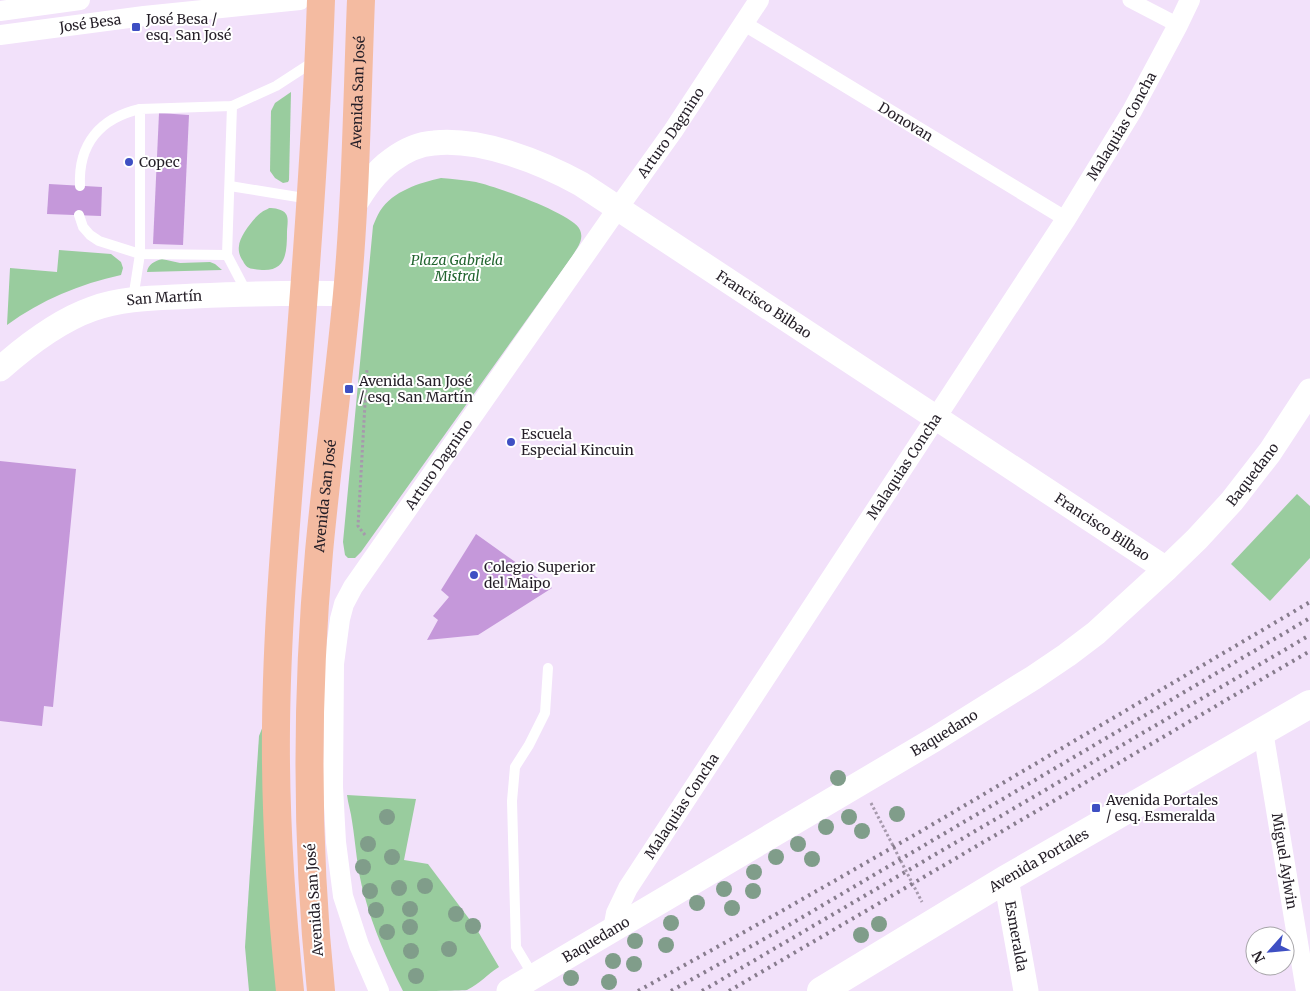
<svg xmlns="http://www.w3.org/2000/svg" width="1310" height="991" font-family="Merriweather,serif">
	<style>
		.green { fill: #99cc9e }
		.building { fill: #c598da }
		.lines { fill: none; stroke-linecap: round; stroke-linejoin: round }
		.path { stroke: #a699ac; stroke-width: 3; stroke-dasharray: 2.5 2.5; stroke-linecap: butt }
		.service { stroke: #fff; stroke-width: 10 }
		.pedestrian { stroke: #fff; stroke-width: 15 }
		.minor { stroke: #fff; stroke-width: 20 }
		.tertiary { stroke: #fff; stroke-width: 25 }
		.secondary { stroke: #fff; stroke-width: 28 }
		.primary { stroke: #f4bba1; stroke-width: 28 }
		.rail { stroke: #877c8d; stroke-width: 4; stroke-dasharray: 2.5 5; stroke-linecap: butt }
		.tree { fill: #809d8a }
		.poi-dot { fill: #3e4fc3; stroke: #fff; stroke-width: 2 }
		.labels { text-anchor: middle; stroke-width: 4; stroke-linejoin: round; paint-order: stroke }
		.poi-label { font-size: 14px; fill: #241e27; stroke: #fff; text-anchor: start }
		.street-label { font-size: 14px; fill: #241e27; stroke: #fff }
		.park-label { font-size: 14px; font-style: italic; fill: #22652f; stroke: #fff }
	</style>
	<rect width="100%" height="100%" fill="#f2e1fa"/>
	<g class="green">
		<polygon points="291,92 289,180 288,182 283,183 275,178 270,171 271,111 275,103"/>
		<path d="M441,178C453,179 465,180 476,182C494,186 574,214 580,230C584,239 578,247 573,255L361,552L355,558H348L345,555L343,542L373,226C375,221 377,216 380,211C393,191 419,183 441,178Z"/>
		<path d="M269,208C274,208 283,209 286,214C289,218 287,227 287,232C287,259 284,274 254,269C249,269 245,266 243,261C240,257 238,251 239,246C239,237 254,217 262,212C263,211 268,209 269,208Z"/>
		<path d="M59,250L111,254L121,262L123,268L121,275C80,284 41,300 7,325L10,268L57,272Z"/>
		<path d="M162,259L180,263L210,262L215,264L222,270L147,272C148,264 155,261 162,259Z"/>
		<polygon points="1297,494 1310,506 1310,558 1270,601 1231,564"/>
		<polygon points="263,726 277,991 249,991 245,947 259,736"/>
		<path d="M347,795L416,799L404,860L428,864L476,928L499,967C486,975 481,983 467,990C458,991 415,991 403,991C387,960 373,928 364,894C357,870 356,846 352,821C351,812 348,804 347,795Z"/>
	</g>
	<g class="building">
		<polygon points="159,113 189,115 183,245 153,244"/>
		<polygon points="49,184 102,187 101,216 47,214"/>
		<polygon points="0,461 76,469 53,707 44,706 42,726 0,721"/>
		<polygon points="476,534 552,588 478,635 427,640 438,620 433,616 449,597 441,590"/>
	</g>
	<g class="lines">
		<g class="path">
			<polyline points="365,535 358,526 367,369"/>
			<polyline points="871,803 922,902"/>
		</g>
		<g class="service">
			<polyline points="232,106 227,255 247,293"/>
			<path d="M80,186C78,144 100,118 140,109"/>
			<polyline points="230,186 310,199"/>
			<polyline points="79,215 83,227 90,235 99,241 140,254 227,255"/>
			<polyline points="133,299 140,254 140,109 232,106 276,86 316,60"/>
			<polyline points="534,977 516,947 512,801 515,767 529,745 545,713 548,668"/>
		</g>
		<g class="pedestrian">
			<polyline points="1130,0 1178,25"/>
			<path id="s1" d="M745,24L1066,219"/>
		</g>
		<g class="minor">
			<polyline points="0,11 80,0"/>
			<path id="s2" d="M0,35L144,16L300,0"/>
			<path id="s3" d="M1263,731L1306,991"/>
			<path id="s4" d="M613,929L616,913L628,888L1066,219L1132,111L1178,25L1190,0"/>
			<path id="s5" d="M379,991L359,945L343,896L336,842L333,787L334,664L340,619L344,604L353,587L618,208L673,131L759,0"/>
		</g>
		<g class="tertiary">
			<path id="s6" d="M353,207C364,189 375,172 392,160C404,151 419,144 434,143C481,138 541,162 581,184L1166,569"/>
			<path id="s7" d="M0,369C27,345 58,321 92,309C124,297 161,298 194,296C245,294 296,292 347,294"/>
			<path id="s8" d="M1006,879L1026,991"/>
			<path id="s9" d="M509,991L935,739L1033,678L1067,655L1096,633L1166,569L1197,539L1232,501L1270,452L1310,391"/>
		</g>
		<path class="secondary" id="s10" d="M821,991L1006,879L1310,704"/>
		<g class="primary">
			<path d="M290,991C281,904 275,815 276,727C277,625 286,524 294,423C305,282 316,141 321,0"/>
			<path id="s11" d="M321,991C306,845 306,698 319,552C327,466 339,380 347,294C356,197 357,98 361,0"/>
		</g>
		<g class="rail">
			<polyline points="638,991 780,912 923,830 1310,602"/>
			<polyline points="671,991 789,925 1310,618"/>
			<polyline points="702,991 1310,635"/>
			<polyline points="729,991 1310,651"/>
		</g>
	</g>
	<g class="tree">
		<circle cx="838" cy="778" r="8"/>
		<circle cx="897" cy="814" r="8"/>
		<circle cx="387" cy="817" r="8"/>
		<circle cx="849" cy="817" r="8"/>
		<circle cx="826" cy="827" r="8"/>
		<circle cx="862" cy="831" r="8"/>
		<circle cx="368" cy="844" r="8"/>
		<circle cx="798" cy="844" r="8"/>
		<circle cx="392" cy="857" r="8"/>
		<circle cx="776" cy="857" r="8"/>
		<circle cx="812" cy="859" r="8"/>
		<circle cx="363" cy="867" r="8"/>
		<circle cx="754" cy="872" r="8"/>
		<circle cx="425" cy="886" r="8"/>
		<circle cx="399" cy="888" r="8"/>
		<circle cx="724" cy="889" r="8"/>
		<circle cx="370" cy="891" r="8"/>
		<circle cx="753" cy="891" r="8"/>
		<circle cx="697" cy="903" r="8"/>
		<circle cx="732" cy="908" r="8"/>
		<circle cx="410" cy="909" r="8"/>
		<circle cx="376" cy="910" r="8"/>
		<circle cx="456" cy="914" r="8"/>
		<circle cx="671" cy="923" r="8"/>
		<circle cx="879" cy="924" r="8"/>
		<circle cx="473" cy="926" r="8"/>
		<circle cx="410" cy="927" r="8"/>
		<circle cx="387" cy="932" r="8"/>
		<circle cx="861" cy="935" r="8"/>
		<circle cx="635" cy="941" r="8"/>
		<circle cx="666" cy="945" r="8"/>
		<circle cx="449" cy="949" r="8"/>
		<circle cx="411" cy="951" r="8"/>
		<circle cx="613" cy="961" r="8"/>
		<circle cx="634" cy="964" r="8"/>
		<circle cx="416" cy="976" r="8"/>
		<circle cx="571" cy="978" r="8"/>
		<circle cx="609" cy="982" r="8"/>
	</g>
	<g class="poi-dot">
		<rect x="131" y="22" width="10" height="10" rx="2.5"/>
		<circle cx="129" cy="162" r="5"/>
		<rect x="344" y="384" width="10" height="10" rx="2.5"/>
		<circle cx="511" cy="442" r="5"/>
		<circle cx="474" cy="575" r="5"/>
		<rect x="1091" y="803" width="10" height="10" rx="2.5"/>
	</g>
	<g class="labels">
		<g class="poi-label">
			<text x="146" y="24">José Besa /<tspan x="146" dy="16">esq. San José</tspan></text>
			<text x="139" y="167">Copec</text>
			<text x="359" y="386">Avenida San José<tspan x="359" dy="16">/ esq. San Martín</tspan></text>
			<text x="521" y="439">Escuela<tspan x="521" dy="16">Especial Kincuin</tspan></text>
			<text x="484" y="572">Colegio Superior<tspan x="484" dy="16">del Maipo</tspan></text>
			<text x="1106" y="805">Avenida Portales<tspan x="1106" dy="16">/ esq. Esmeralda</tspan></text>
		</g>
		<g class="street-label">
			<text dy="5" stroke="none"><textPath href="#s2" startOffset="91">José Besa</textPath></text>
			<text dy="5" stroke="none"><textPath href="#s11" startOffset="901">Avenida San José</textPath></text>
			<text dy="5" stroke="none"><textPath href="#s1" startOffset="188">Donovan</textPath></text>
			<text dy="5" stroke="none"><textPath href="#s4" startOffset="952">Malaquias Concha</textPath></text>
			<text dy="5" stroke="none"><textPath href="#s5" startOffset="969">Arturo Dagnino</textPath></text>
			<text dy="5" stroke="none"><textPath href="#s7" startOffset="184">San Martín</textPath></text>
			<text dy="5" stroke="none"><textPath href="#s6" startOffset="481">Francisco Bilbao</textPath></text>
			<text dy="5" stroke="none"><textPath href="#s5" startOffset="564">Arturo Dagnino</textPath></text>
			<text dy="5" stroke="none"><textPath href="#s4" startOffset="548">Malaquias Concha</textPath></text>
			<text dy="5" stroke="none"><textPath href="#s9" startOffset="911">Baquedano</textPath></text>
			<text dy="5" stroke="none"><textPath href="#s11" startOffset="496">Avenida San José</textPath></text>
			<text dy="5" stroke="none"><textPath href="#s6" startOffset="886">Francisco Bilbao</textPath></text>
			<text dy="5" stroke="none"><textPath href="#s9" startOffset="506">Baquedano</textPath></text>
			<text dy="5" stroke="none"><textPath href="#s4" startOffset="142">Malaquias Concha</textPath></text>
			<text dy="5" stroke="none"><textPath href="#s10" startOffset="254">Avenida Portales</textPath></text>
			<text dy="5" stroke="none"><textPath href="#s3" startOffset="132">Miguel Aylwin</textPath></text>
			<text transform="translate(314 900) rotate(-94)" y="5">Avenida San José</text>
			<text dy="5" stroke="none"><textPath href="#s8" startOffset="58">Esmeralda</textPath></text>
			<text dy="5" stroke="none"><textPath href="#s9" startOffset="101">Baquedano</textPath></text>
		</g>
		<g class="park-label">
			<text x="457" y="265">Plaza Gabriela<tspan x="457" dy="16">Mistral</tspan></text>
		</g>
	</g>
	<g transform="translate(1270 951) rotate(243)"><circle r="24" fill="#ffffff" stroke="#a7a5a9"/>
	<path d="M0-4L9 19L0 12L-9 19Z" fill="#3e4fc3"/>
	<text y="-8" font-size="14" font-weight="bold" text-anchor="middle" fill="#241e27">N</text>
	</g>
</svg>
